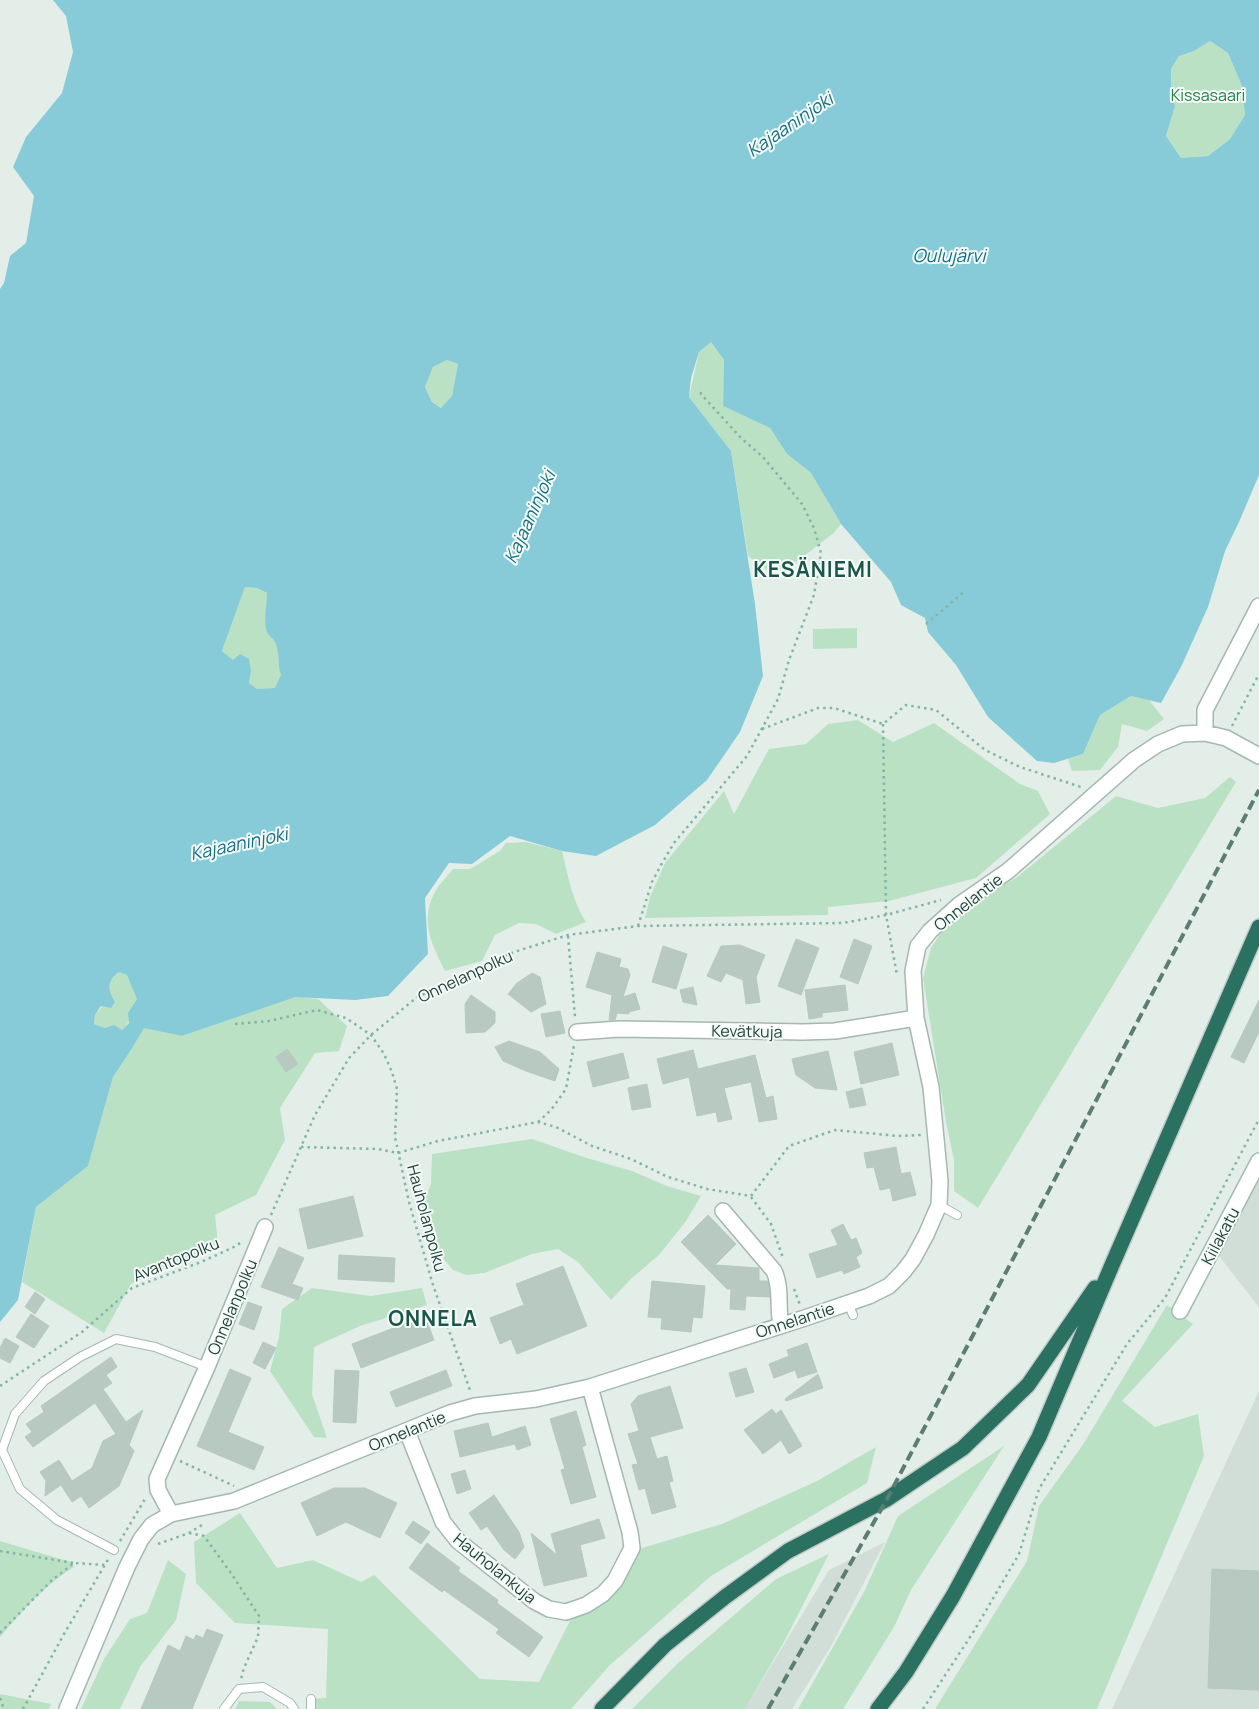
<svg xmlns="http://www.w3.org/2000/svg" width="1259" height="1709" font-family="Manrope,sans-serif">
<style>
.built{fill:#d1ded8}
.green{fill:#bbe1c5}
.water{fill:#87cbd8;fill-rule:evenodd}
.building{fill:#b8c9c2;stroke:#b5c9c1}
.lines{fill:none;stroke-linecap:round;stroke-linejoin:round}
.lane-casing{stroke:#a5b7b1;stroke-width:10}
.street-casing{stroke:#a5b7b1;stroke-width:18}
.highway-casing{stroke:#c1cac8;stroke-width:18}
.path{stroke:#81b5a5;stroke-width:2.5;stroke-dasharray:2.5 4;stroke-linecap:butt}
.lane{stroke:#fff;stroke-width:8}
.street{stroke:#fff;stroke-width:15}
.highway{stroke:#2a7162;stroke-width:15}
.rail{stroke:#5c7d74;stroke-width:4;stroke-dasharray:10 5;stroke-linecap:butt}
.labels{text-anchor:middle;stroke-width:4;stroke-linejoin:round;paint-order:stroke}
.park-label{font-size:16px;fill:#277c49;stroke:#f4faf7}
.street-label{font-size:16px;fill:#214239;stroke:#f4faf7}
.water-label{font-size:18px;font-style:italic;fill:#157083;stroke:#f4faf7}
.district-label{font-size:21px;font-weight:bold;letter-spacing:1px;fill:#1b5648;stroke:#f4faf7}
</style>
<rect width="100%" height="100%" fill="#e3eee9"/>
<path class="built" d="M 1259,1179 L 1259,1307 L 1219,1256 Z
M 1259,1391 L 1259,1709 L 1112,1709 Z
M 885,1542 L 830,1648 L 792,1709 L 745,1709 L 829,1570 Z"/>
<path class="green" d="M 1210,41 L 1228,53 L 1242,86 L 1245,115 L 1230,139 L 1208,156 L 1181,158 L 1166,136 L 1175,106 L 1171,84 L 1171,69 L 1179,56 L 1194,51 Z
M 711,342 L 724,360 L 723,406 L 770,428 L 787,454 L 811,473 L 841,524 L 834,533 L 791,566 L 770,572 L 748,556 L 731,451 L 689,397 L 699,352 Z
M 447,360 L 458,364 L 452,396 L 442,408 L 432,402 L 425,387 L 433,367 Z
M 245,587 L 257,588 L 267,593 C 267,613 276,631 278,651 C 279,660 278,666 282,675 L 275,688 L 257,690 L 249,683 L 251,671 L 233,660 L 222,651 Z
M 857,628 L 857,648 L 813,649 L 813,629 Z
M 1131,696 L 1149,700 L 1164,719 L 1147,731 L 1122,724 L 1118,747 L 1100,770 L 1072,771 L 1068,759 L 1083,754 L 1100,715 Z
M 858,720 L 893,742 L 934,723 L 1020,784 L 1038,791 L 1050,814 L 976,878 L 889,901 L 828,907 L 828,915 L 645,918 L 650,897 L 665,863 L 724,791 L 734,814 L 769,749 L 806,744 L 828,724 Z
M 1230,777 L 1236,782 L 978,1208 L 954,1191 L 954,1160 L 946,1122 L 923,978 L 931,948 L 944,929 L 977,900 L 1016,878 L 1116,796 L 1158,808 L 1205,798 Z
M 526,842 L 562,851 C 568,876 572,900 586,922 L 556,934 L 536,924 L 519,923 L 495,935 L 482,961 L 445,971 C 431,943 419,920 436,890 C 440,883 448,876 453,869 L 470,869 L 500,851 L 506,843 Z
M 119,972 L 127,975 L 138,999 C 127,1011 135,1018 122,1030 L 105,1028 L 94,1024 L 95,1015 L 111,996 C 107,985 110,980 119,972 Z
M 295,996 L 318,999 L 347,1026 L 339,1051 L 315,1053 L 280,1108 L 285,1140 L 256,1195 L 215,1215 L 218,1244 L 131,1284 L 104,1333 L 22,1282 L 36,1207 L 88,1166 L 113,1077 L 131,1050 L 144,1027 L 182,1036 Z
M 532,1139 L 587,1158 L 632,1171 L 667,1186 L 701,1196 L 686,1221 L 659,1255 L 632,1278 L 611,1300 L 578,1262 L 558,1249 L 532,1254 L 484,1273 L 466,1275 L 453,1270 L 438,1252 L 423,1218 L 422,1206 L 431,1184 L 432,1154 Z
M 312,1288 L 371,1296 L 422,1288 L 427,1305 L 360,1326 L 314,1347 L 312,1394 L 327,1438 L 314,1437 L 270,1371 L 279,1337 L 282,1309 Z
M 1167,1305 L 1193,1324 L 1122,1401 L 1155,1427 L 1198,1414 L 1204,1456 L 1097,1709 L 935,1709 L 1027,1561 L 1039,1506 L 1084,1443 Z
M 1004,1446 L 911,1590 L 894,1627 L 843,1709 L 798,1709 L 865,1590 L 898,1516 Z
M 876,1447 L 867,1483 L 711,1576 L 609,1666 L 571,1709 L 314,1709 L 311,1699 L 326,1698 L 328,1629 L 235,1623 L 196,1583 L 194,1542 L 240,1513 L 277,1568 L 313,1560 L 361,1582 L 374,1575 L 480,1679 L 539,1682 L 571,1619 L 595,1607 L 639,1549 L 722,1524 L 817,1481 Z
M 0,1541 L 74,1563 L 71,1566 L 75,1566 C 45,1585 23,1610 0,1637 Z
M 829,1554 L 785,1640 L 745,1709 L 632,1709 L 678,1663 L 776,1579 Z
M 168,1560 L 186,1574 L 176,1620 L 140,1667 L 120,1709 L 81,1709 L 104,1659 L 130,1619 L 147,1613 Z
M 0,1694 L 51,1704 L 49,1709 L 0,1709 Z
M 239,1701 L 270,1702 L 277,1709 L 235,1709 Z"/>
<path class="water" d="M 53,0 L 1259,0 L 1259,475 L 1239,522 L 1225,551 L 1208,607 L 1181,667 L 1161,703 L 1131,696 L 1100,715 L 1083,754 L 1054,763 L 1037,761 L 988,717 L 956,665 L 928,632 L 925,618 L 901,605 L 891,582 L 841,524 L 811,473 L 787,454 L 770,428 L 723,406 L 724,360 L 711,342 L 699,352 L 691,378 L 689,397 L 731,451 L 755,604 L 763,676 L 740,732 L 707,780 L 655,825 L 596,856 L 562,851 L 510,836 L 472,864 L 449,863 L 425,898 L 428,954 L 388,996 L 355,1000 L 295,997 L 182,1036 L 144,1028 L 131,1050 L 113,1077 L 88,1166 L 36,1207 L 18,1300 L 0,1322 L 0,289 L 4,283 L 10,256 L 26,243 L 34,196 L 13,167 L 26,137 L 62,93 L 73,52 L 66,16 ZM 1210,41 L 1228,53 L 1242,86 L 1245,115 L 1230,139 L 1208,156 L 1181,158 L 1166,136 L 1175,106 L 1171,84 L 1171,69 L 1179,56 L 1194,51 ZM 447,360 L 458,364 L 452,396 L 441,408 L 432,402 L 425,387 L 433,367 ZM 245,587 L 257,588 L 267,593 C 267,605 263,621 267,632 C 269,637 275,639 276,644 C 280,655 277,663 281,675 L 275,688 L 257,689 L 249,683 L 251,671 L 249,659 L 240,654 L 233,660 L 222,651 ZM 119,972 L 127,975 L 137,999 L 128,1013 L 129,1023 L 122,1030 L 114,1025 L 105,1028 L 94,1024 L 95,1015 L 101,1006 L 111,1008 L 115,1002 C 107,990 107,981 119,972 Z"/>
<path class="building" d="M 796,939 L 819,948 L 801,995 L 778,986 Z
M 854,939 L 872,946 L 858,984 L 840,977 Z
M 740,945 L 765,955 L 756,977 L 760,1002 L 746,1004 L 743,980 L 726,973 L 721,982 L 707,976 L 721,946 Z
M 663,946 L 687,954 L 676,989 L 652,982 Z
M 597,952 L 621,959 L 619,967 L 628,969 L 630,975 L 623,997 L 635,993 L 640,1009 L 629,1012 L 629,1014 L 617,1013 L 615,1020 L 609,1020 L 612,995 L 586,987 Z
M 532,973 L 540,977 L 546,1004 L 531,1012 L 508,994 L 517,983 Z
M 845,985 L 848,1010 L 822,1013 L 822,1017 L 809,1019 L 805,990 Z
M 693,987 L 697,1005 L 683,1002 L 680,990 Z
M 471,995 L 495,1012 L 495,1023 L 485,1032 L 466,1033 L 465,1004 Z
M 1259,1000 L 1259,1032 L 1244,1063 L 1231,1057 Z
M 560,1011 L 565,1033 L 546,1037 L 541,1014 Z
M 509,1041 L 540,1052 L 559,1069 L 555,1081 L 526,1071 L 503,1061 L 495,1047 Z
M 892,1043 L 899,1075 L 861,1084 L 854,1052 Z
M 287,1049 L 298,1064 L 286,1072 L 276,1057 Z
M 693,1050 L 698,1069 L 755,1055 L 766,1098 L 773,1096 L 777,1119 L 759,1122 L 751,1082 L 724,1088 L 732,1119 L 718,1122 L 716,1112 L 697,1116 L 689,1077 L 663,1084 L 657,1059 Z
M 828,1051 L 837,1090 L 815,1088 L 796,1075 L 792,1059 Z
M 623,1053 L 629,1078 L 593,1087 L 587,1062 Z
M 647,1084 L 651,1107 L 632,1110 L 628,1088 Z
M 862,1088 L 866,1105 L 850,1108 L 846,1092 Z
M 896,1147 L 901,1174 L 910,1172 L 916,1195 L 893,1201 L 890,1188 L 880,1190 L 874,1167 L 867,1168 L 864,1153 Z
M 353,1196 L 363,1236 L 308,1249 L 299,1209 Z
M 708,1215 L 736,1244 L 715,1265 L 759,1268 L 759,1281 L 768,1281 L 770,1297 L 746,1296 L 745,1310 L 730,1309 L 731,1289 L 727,1289 L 681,1242 Z
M 843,1224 L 851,1240 L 856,1238 L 862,1253 L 856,1257 L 860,1267 L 844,1274 L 842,1270 L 817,1278 L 809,1254 L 838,1245 L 831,1230 Z
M 279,1247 L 304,1258 L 292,1284 L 303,1288 L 298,1300 L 261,1287 Z
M 339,1255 L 395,1258 L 394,1282 L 338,1279 Z
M 563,1266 L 587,1326 L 517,1354 L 511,1339 L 500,1344 L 490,1318 L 524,1305 L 516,1284 Z
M 652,1281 L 705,1286 L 702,1318 L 693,1317 L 691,1332 L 661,1329 L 662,1318 L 648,1317 Z
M 35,1292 L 45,1299 L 35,1314 L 25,1307 Z
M 248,1302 L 262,1307 L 254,1330 L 239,1324 Z
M 31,1314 L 49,1326 L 34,1348 L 16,1337 Z
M 425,1316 L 434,1340 L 361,1368 L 352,1344 Z
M 5,1338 L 19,1346 L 10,1363 L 0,1358 L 0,1348 Z
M 263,1342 L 276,1348 L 265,1369 L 253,1363 Z
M 807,1343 L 817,1372 L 798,1378 L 795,1370 L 774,1378 L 769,1364 L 789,1356 L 787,1350 Z
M 111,1357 L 117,1367 L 106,1375 L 112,1383 L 103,1389 L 126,1422 L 143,1410 L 129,1445 L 134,1451 L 119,1486 L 89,1508 L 81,1496 L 72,1502 L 61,1485 L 45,1496 L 46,1481 L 40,1472 L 59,1460 L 72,1481 L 92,1468 L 103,1441 L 116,1434 L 95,1403 L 33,1447 L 25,1437 L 32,1432 L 26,1424 L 44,1412 L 41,1406 Z
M 746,1368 L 754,1392 L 736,1397 L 729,1373 Z
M 230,1369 L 251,1378 L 228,1432 L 264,1447 L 254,1470 L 197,1446 Z
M 335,1370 L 359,1371 L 356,1423 L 333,1422 Z
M 446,1370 L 452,1386 L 396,1407 L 390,1392 Z
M 818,1374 L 823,1388 L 786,1401 L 785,1399 Z
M 670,1386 L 683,1428 L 650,1437 L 657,1459 L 667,1456 L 673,1481 L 669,1482 L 676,1507 L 652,1514 L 645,1488 L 639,1490 L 632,1465 L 638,1464 L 628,1434 L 639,1431 L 631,1404 L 638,1396 Z
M 772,1409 L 776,1414 L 781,1410 L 802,1446 L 789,1454 L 781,1440 L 763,1454 L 744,1430 Z
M 576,1411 L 586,1445 L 582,1447 L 596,1497 L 571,1504 L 561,1470 L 565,1469 L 550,1419 Z
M 488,1423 L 492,1437 L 525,1426 L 531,1445 L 517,1450 L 515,1444 L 460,1457 L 454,1431 Z
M 465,1470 L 471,1489 L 457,1494 L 451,1474 Z
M 334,1488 L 365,1488 L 397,1503 L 380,1538 L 346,1522 L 317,1536 L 301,1503 Z
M 494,1495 L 519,1532 L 524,1547 L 515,1559 L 504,1550 L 487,1526 L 481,1530 L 469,1513 Z
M 599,1519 L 605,1538 L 580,1545 L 587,1576 L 544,1586 L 531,1533 L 557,1555 L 551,1534 Z
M 413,1521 L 430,1532 L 421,1544 L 405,1533 Z
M 427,1543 L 460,1568 L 458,1571 L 498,1600 L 497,1603 L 543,1637 L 529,1657 L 496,1633 L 499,1629 L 444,1590 L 442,1592 L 409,1568 Z
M 1212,1569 L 1259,1571 L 1259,1690 L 1208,1688 Z
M 207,1629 L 223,1635 L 192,1709 L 141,1709 L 168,1645 L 180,1651 L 186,1636 L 194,1640 L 196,1635 L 203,1638 Z"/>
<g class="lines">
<defs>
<path id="lane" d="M 939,1205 L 957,1215
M 848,1303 L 853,1315
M 114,1550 L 57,1520 L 20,1489 L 2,1450 L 15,1414 L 44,1381 L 80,1357 L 116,1339 L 155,1347 L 207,1367
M 311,1699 L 311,1709
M 224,1709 L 239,1689 L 263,1687 L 290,1703 L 294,1709"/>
<path id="street" d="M 1205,733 L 1205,710 L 1259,606
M 577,1032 L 619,1029 L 803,1032 L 835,1031 L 916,1018
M 723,1211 L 774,1271 C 782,1288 777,1307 781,1325
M 1180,1311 L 1259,1161
M 407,1431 L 443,1522 L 458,1541 L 534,1601 L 549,1609 L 566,1612 L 586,1605 L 603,1594 L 615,1581 L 632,1548 L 630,1532 L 590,1387
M 171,1514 L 158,1490 L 157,1479 L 207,1367 L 265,1227
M 67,1709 L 127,1567 L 141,1539 L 152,1525 L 171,1514 L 234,1501 L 450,1413 L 475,1406 L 536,1399 L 590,1387 L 805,1318 L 869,1296 L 889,1286 L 903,1272 L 913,1259 L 926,1235 L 939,1205 L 940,1181 L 931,1087 L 916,1018 L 913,971 L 918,946 L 930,931 L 959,905 L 1008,871 L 1134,760 L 1158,744 L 1182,734 L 1205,733 L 1226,738 L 1259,756"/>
<path id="highway" d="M 602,1709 L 665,1645 L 725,1597 L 788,1551 L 887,1499 L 963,1448 L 1028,1385 L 1095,1288
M 878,1709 L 906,1672 L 953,1596 L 1039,1437 L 1112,1265 L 1259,927"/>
</defs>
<use href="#lane" class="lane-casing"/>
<use href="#street" class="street-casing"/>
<use href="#highway" class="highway-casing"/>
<path class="path" d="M 926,624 L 965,591
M 883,724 L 886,915 L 897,975
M 1232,726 L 1259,674
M 762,729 L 818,708 L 834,708 L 883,724 L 906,705 L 936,710 L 985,750 L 1020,767 L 1081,787
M 638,926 L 652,882 L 661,865 L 674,843 L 747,756 L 778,699 L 789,660 L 814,595 L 821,553 L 814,528 L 802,504 L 763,457 L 741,438 L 701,394 L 700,388
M 568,936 L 575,1017
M 235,1024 L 269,1021 L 317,1010 L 346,1018 L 371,1035 L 384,1054 L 392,1072 L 397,1089 L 395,1137 L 409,1202 L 433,1285 L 471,1393
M 538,1122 L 551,1110 L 566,1089 L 574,1045
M 301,1147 L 378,1149 L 398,1153 L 438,1141 L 538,1122 L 556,1127 L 592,1146 L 631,1159 L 668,1177 L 707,1189 L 751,1196
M 751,1196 L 789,1146 L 835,1130 L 898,1136 L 921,1135
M 751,1197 L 771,1224 L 783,1258
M 271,1215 L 315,1115 L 349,1058 L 371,1035 L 416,998 L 463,974 L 514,952 L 568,935 L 638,926 L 843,923 L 886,915 L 941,900
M 794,1289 L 800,1305
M 0,1386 L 82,1332 L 132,1288 L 201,1262 L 232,1248 L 242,1242
M 180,1461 L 234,1486
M 189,1533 L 204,1536 L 231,1573 L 259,1616 L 258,1637 L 244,1668 L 241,1679
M 120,1541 L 145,1499
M 158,1544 L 189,1533 L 205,1523
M 0,1551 L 74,1563
M 0,1633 L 51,1581 L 74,1563 L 105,1565
M 0,1698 L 4,1709
M 23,1709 L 64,1634 L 109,1558
M 923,1709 L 974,1631 L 1019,1554 L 1039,1489 L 1127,1344 L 1165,1298 L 1259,1119"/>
<use href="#lane" class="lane"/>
<use href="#street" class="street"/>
<use href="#highway" class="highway"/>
<path class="rail" d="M 768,1709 L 887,1499 L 1259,790"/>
</g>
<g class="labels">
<g class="park-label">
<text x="1208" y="101">Kissasaari</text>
</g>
<g class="street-label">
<text transform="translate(968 902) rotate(-38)" y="6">Onnelantie</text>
<text transform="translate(465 976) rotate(-25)" y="6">Onnelanpolku</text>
<text transform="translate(747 1031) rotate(1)" y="6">Kevätkuja</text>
<text transform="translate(427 1218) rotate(75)" y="6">Hauholanpolku</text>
<text transform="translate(1220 1236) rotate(-62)" y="6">Kiilakatu</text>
<text transform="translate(176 1259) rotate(-22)" y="6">Avantopolku</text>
<text transform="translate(232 1307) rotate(-67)" y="6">Onnelanpolku</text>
<text transform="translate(795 1320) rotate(-18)" y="6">Onnelantie</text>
<text transform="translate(407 1431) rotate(-22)" y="6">Onnelantie</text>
<text transform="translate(495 1568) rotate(39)" y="6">Hauholankuja</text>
</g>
<g class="water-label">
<text transform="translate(790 125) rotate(-34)" y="6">Kajaaninjoki</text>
<text x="949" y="262">Oulujärvi</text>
<text transform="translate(530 517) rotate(-66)" y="6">Kajaaninjoki</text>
<text transform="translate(239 844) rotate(-12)" y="6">Kajaaninjoki</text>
</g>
<g class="district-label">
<text x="813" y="577">KESÄNIEMI</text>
<text x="433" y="1326">ONNELA</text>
</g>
</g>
</svg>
